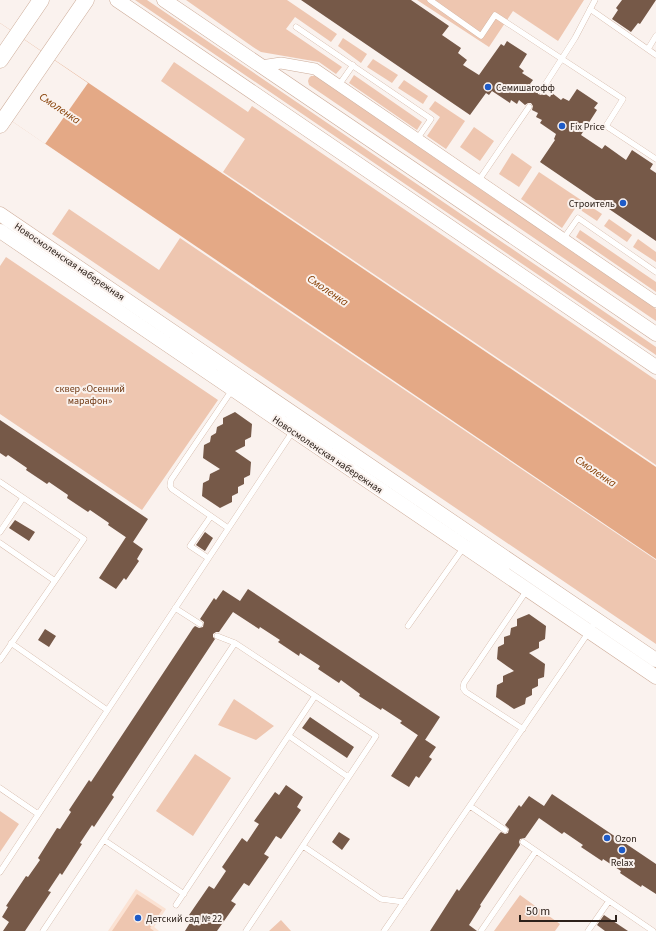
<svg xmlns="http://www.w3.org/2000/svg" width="656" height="931" font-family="'Source Sans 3',sans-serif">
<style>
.built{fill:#fbe2d3}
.green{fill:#eec6b0}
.water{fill:#e4a986}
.pier{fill:#faf2ee}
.building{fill:#765948}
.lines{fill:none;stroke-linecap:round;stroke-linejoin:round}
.service-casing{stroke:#cdac99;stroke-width:6}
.minor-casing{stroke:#cdac99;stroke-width:12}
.tertiary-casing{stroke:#cdac99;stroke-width:15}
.secondary-casing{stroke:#cdac99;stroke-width:17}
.service{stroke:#fff;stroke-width:5.5}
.minor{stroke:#fff;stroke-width:11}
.tertiary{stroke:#fff;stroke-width:14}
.secondary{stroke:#fff;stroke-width:16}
.poi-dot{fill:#1e5bc7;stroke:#faf2ee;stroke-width:1.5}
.labels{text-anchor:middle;stroke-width:4;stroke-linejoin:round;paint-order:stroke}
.poi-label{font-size:10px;fill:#2d211a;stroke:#faf2ee;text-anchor:start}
.street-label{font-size:10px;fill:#2d211a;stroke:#faf2ee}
.park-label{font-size:10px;fill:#703914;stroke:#faf2ee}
.water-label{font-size:11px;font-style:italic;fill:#843d02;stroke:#faf2ee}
</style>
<rect width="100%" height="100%" fill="#faf2ee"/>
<path class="built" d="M 136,889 L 166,909 L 154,927 L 159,931 L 108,931 Z"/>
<path class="green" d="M 135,0 L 147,0 L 656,347 L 656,355 Z
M 186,0 L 287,0 L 337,34 L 331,42 L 295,17 L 286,29 L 342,67 L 336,74 L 319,62 L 261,52 L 253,47 Z
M 417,0 L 584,0 L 558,41 L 513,11 L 489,47 Z
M 343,38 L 367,54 L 361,63 L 338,46 Z
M 373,59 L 398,75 L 392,83 L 367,67 Z
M 174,62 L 248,112 L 252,106 L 656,380 L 656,465 L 223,172 L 245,139 L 161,81 Z
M 354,75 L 422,122 L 417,130 L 349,83 Z
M 311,76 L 315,76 L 656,309 L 656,321 L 309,85 L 308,81 L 309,78 Z
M 404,80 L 428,96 L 423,104 L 398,88 Z
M 435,101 L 465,121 L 446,149 L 427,136 L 440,117 L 429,109 Z
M 474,127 L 494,141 L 480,161 L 460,147 Z
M 512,153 L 532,167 L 519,187 L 499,174 Z
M 539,172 L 602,214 L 597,221 L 576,207 L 562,228 L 521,199 Z
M 69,209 L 159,270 L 180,238 L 656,560 L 656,644 L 52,234 Z
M 609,219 L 632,235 L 627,242 L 604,226 Z
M 580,230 L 656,282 L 656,292 L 576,237 Z
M 638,239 L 656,252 L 656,262 L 633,247 Z
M 6,257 L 218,400 L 142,510 L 0,414 L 0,266 Z
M 234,699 L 274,726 L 256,740 L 218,725 Z
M 195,754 L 231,778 L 193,836 L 156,811 Z
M 0,811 L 19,824 L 0,852 Z
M 137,894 L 162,910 L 150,928 L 154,931 L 112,931 Z
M 520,895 L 560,924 L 555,931 L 494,931 Z
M 281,920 L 291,931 L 269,931 Z"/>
<path class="water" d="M 0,23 L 656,467 L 656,559 L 0,113 Z"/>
<path class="pier" d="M 0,23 L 88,83 L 45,144 L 0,113 Z"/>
<path class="building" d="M 301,0 L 411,0 L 449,26 L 442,35 L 461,48 L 458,53 L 467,60 L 463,65 L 479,75 L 501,44 L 504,46 L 507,41 L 527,54 L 519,67 L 524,71 L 522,73 L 533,80 L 530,84 L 538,89 L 537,91 L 538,94 L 541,95 L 544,93 L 550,97 L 552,93 L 561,100 L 563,98 L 569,101 L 577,89 L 598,103 L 594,108 L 597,110 L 581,135 L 602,149 L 605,145 L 626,160 L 632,150 L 653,164 L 650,169 L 656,173 L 656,241 L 540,162 L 555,140 L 554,139 L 556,134 L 540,123 L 542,120 L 536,117 L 538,113 L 532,110 L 533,106 L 531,103 L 528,103 L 525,105 L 519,100 L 517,104 L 511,100 L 510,103 L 492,91 L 489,95 L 486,93 L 470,115 Z
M 622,0 L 656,0 L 640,24 L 638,23 L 631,32 L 612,19 L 618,10 L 616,8 Z
M 235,412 L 252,424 L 251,437 L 245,440 L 245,446 L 235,451 L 251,462 L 250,475 L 244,478 L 244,484 L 238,487 L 238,493 L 232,496 L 232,502 L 220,508 L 202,496 L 203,483 L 209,480 L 210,474 L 220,469 L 203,458 L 204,445 L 210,442 L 211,436 L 216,433 L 217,427 L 223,424 L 223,418 Z
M 0,420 L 148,519 L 133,542 L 108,525 L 109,523 L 90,510 L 88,512 L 67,498 L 68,495 L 49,482 L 47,484 L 26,470 L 27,468 L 8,455 L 6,457 L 0,453 Z
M 15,520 L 35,532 L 29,541 L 9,528 Z
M 205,532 L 213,538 L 205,551 L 196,545 Z
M 126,537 L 143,549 L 137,559 L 139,561 L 126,580 L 124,578 L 116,589 L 99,578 Z
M 248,589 L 440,717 L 425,740 L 400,723 L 402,721 L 382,708 L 381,710 L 359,696 L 360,694 L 341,680 L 339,683 L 318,669 L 320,666 L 300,653 L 299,656 L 278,642 L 280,640 L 260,627 L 259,629 L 233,612 L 219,632 L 216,632 L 213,634 L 213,637 L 215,639 L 112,795 L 114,797 L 94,827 L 92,825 L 80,843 L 82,844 L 62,875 L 60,873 L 48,891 L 51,892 L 25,931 L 3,931 L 9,922 L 2,917 L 8,907 L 6,906 L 26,876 L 28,877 L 40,860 L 38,858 L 57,828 L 60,829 L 71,812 L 69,810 L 89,780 L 91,782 L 193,628 L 195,626 L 199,628 L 203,627 L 204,622 L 200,619 L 214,598 L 216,600 L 223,590 L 240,601 Z
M 529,614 L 546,626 L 545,639 L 539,642 L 539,648 L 529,653 L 545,664 L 544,677 L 538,679 L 538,686 L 532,689 L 532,695 L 526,698 L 525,704 L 514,709 L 496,697 L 497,685 L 503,682 L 503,676 L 514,671 L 497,659 L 498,647 L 504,644 L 504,637 L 510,635 L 511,628 L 517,626 L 517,619 Z
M 45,629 L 56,636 L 49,647 L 38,640 Z
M 310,717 L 354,747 L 347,758 L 302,728 Z
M 418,735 L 436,747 L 429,757 L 432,759 L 419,778 L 416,776 L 409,787 L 391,776 Z
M 286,785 L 303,797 L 297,807 L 301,810 L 281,839 L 276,836 L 264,854 L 269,857 L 260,870 L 249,886 L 244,883 L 231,901 L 236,904 L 217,931 L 185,931 L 193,918 L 189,915 L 209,886 L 214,889 L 226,871 L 222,867 L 242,838 L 247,842 L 259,824 L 254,821 L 275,792 L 279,795 Z
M 552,794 L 656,864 L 656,894 L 642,885 L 641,887 L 620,873 L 621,871 L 603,859 L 602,861 L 581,847 L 583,845 L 564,832 L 562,834 L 539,818 L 525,838 L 520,839 L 519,842 L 520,845 L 480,905 L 481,906 L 469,925 L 477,931 L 430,931 L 457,889 L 459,891 L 499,834 L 501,832 L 505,834 L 508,833 L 509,829 L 505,825 L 519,805 L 521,807 L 529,796 L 544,806 Z
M 339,832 L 350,839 L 342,850 L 332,842 Z
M 604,915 L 628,931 L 605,931 L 597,925 Z"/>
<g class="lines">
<defs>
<path id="service" d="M 430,0 L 481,36 L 495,15 L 623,99 L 606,126 L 656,159
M 590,9 L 656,55
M 296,27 L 431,119 L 417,139
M 648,49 L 656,36
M 339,85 L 353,65
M 541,91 L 575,38 L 595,0
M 479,180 L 529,107
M 564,238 L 578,218 L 656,272
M 0,482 L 84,539 L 0,660
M 228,528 L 172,489 L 170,486 L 171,480 L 232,390
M 0,532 L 23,498
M 0,543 L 55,581
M 208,558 L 190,546 L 211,516
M 175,608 L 200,624
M 408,626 L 464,547
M 217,636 L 235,643 L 376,736 L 246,931
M 11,643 L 107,710
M 523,729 L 466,692 L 463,688 L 464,683 L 527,590
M 289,736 L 348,777
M 0,788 L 38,814
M 470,806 L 505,830
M 104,840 L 184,894
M 523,842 L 653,931
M 303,846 L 381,899 L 404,902
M 0,872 L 293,431
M 176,905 L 315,696
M 43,931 L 235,643
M 384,931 L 597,620
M 481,931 L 536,851
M 588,931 L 609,901"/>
<path id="minor" d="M 261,66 L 281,63 L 315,69 L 656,302"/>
<path id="tertiary" d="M 117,0 L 656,367
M 164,0 L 656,334
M 0,214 L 656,660
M 0,231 L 656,677"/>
<path id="secondary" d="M 0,60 L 41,0
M 0,125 L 86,0"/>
</defs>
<use href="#service" class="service-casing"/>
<use href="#minor" class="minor-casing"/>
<use href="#tertiary" class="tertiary-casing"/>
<use href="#secondary" class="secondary-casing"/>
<use href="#service" class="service"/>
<use href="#minor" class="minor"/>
<use href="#tertiary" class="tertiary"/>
<use href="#secondary" class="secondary"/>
</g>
<g class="poi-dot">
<circle cx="488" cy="87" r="4"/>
<circle cx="562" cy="126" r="4"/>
<circle cx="623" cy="203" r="4"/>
<circle cx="607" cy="838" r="4"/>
<circle cx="622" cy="850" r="4"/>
<circle cx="138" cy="918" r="4"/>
</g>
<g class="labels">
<g class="poi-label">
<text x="496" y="91">Семишагофф</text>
<text x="570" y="130">Fix Price</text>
<text x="615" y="207" text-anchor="end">Строитель</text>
<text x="615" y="842">Ozon</text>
<text x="622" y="866" text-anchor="middle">Relax</text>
<text x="146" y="922">Детский сад № 22</text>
</g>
<g class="street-label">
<text transform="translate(70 261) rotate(34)" y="4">Новосмоленская набережная</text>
<text transform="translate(328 454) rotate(34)" y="4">Новосмоленская набережная</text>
</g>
<g class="park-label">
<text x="90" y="392">сквер «Осенний<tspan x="90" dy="12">марафон»</tspan></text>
</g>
<g class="water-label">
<text transform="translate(60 108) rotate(34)" y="4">Смоленка</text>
<text transform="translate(328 290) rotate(34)" y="4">Смоленка</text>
<text transform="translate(596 471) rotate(34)" y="4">Смоленка</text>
</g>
</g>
<path d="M520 915v6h96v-6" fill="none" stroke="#2d211a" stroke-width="2"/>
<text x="526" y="915" font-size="12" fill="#2d211a" stroke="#faf2ee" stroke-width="3" paint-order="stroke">50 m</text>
</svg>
